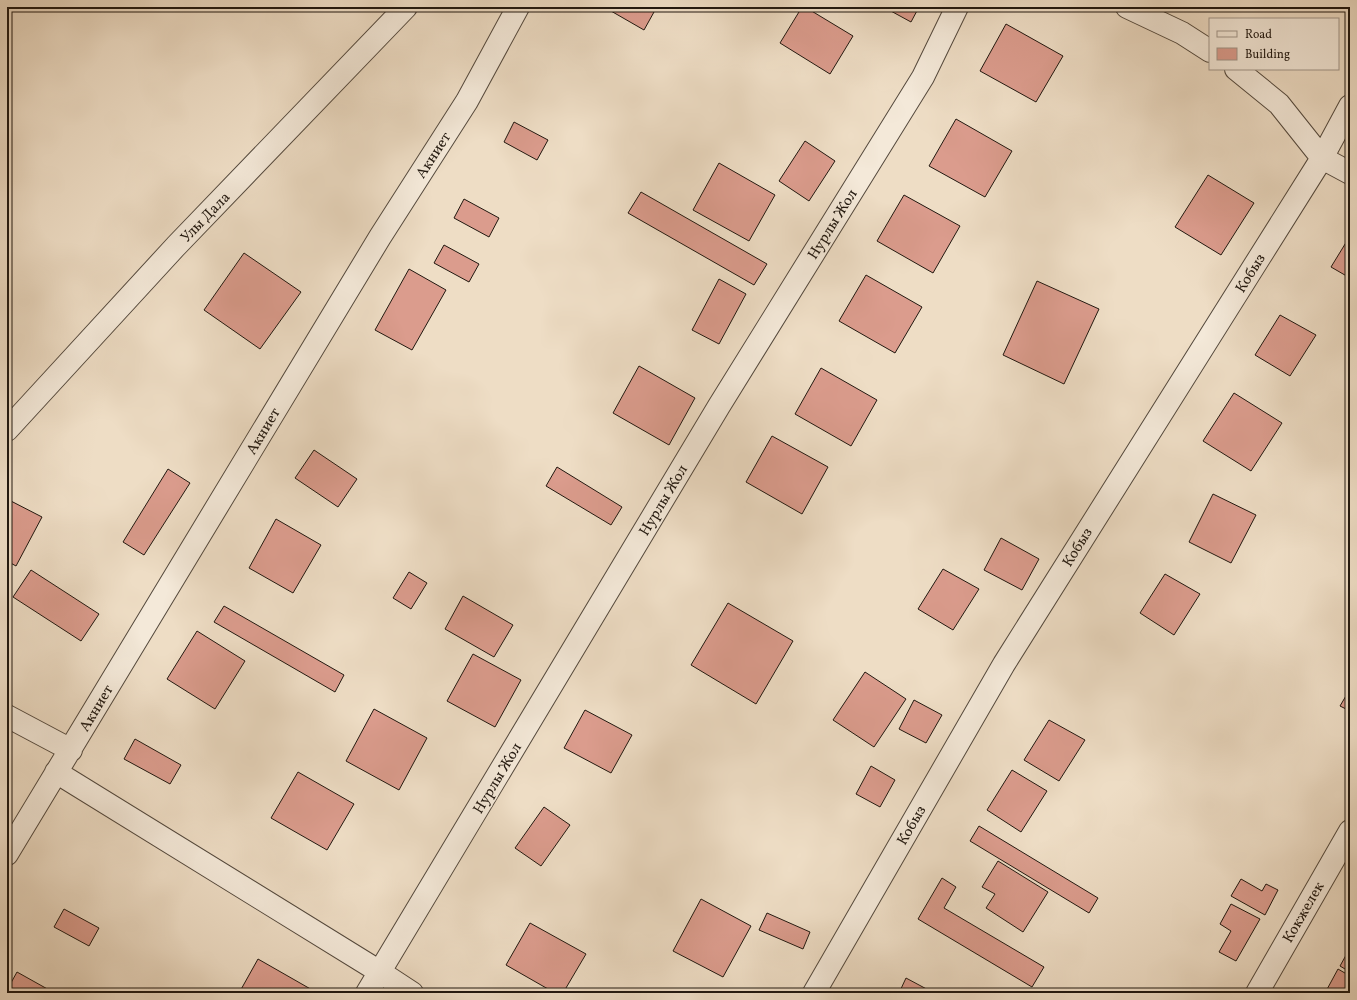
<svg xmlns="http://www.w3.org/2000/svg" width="1357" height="1000" font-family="Vollkorn,serif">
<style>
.building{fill:#db9c8d;stroke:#211810}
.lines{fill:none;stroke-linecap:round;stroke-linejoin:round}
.street-casing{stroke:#54493d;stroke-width:24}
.street{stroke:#f4e9d9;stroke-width:22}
.labels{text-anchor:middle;stroke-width:3;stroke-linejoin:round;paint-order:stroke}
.street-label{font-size:15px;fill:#211810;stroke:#f4e9d9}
</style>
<rect width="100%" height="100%" fill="#eeddc5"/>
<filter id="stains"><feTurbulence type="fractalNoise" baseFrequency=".005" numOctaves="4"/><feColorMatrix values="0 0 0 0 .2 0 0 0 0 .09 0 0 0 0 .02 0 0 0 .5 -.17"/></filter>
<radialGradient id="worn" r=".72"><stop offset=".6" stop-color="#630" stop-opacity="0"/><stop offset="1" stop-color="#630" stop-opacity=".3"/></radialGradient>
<path class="building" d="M 604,7 L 646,7 L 654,12 L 644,30 Z
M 802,7 L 805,7 L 853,36 L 830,74 L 780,43 Z
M 890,7 L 919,7 L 911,22 L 889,10 Z
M 1006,24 L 1063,56 L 1036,102 L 980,71 Z
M 956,119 L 1012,151 L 985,197 L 929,166 Z
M 514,122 L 548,140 L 537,160 L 504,142 Z
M 805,141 L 835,161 L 809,201 L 779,181 Z
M 719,163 L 775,195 L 749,241 L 693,210 Z
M 1208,175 L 1254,203 L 1221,255 L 1175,227 Z
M 641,192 L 767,264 L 754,285 L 628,213 Z
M 904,195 L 960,226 L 933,273 L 877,241 Z
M 464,199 L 499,218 L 489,237 L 454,218 Z
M 1350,236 L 1350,278 L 1331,267 Z
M 444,245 L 479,264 L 469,282 L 434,263 Z
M 244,253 L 301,292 L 260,349 L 204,310 Z
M 409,269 L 446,290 L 412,350 L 375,330 Z
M 866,275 L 922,307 L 895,353 L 839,321 Z
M 719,279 L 746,294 L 719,344 L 692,330 Z
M 1037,281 L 1099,309 L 1064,384 L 1003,355 Z
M 1280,315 L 1316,335 L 1290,376 L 1255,355 Z
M 639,366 L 695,398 L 669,445 L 613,413 Z
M 821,368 L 877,400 L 851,446 L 795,414 Z
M 1234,393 L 1282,423 L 1251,471 L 1203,441 Z
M 772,436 L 828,467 L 802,514 L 746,482 Z
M 314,450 L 357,479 L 338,507 L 295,478 Z
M 557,467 L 622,507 L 611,525 L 546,486 Z
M 168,469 L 190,483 L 144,555 L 123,542 Z
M 1213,494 L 1256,515 L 1231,563 L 1189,542 Z
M 7,499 L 42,517 L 16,566 L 7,561 Z
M 276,519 L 321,545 L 293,593 L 249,568 Z
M 1001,538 L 1039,559 L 1022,590 L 984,570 Z
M 943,569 L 979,589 L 953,630 L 918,609 Z
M 31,570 L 99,614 L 81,641 L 13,597 Z
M 409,572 L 427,583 L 411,609 L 393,598 Z
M 1165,574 L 1200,594 L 1174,635 L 1140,613 Z
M 463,596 L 513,625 L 494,657 L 445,629 Z
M 728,603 L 793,641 L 756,704 L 691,665 Z
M 224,606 L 344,675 L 335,692 L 214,622 Z
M 197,631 L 245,661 L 215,709 L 167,679 Z
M 473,654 L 521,680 L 495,727 L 447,701 Z
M 865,672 L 906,699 L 874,747 L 833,720 Z
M 1350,689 L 1350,711 L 1340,706 Z
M 914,700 L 942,715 L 926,743 L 899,729 Z
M 374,709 L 427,738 L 399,790 L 346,761 Z
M 585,710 L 632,735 L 611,773 L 564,748 Z
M 1049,720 L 1085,740 L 1059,781 L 1024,760 Z
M 135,739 L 181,765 L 170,784 L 124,759 Z
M 871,766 L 895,780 L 880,807 L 856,794 Z
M 1012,770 L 1047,791 L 1021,832 L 987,810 Z
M 298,772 L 354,804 L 327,850 L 271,818 Z
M 544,807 L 570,825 L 541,866 L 515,848 Z
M 979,826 L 1098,898 L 1089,913 L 970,841 Z
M 998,861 L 1048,892 L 1023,932 L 986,908 L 995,894 L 982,887 Z
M 942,878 L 956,887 L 944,908 L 1044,967 L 1032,987 L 918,919 Z
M 1241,879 L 1262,891 L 1266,884 L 1278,890 L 1265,915 L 1231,896 Z
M 701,899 L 751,926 L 723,977 L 673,951 Z
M 1231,904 L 1260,919 L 1236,961 L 1219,952 L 1231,931 L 1220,924 Z
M 64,909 L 99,928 L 89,946 L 54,927 Z
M 767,913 L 810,932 L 803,949 L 759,930 Z
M 530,923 L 586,954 L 563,993 L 555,993 L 506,965 Z
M 1350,948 L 1350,972 L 1340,966 Z
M 258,959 L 314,991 L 313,993 L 239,993 Z
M 1338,969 L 1350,976 L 1350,993 L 1325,993 Z
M 17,972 L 51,991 L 50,993 L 13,993 L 7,990 Z
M 906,978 L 934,993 L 899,993 Z"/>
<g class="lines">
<defs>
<path id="street" d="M 1127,7 L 1182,33 L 1210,51
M 1236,69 L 1279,104 L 1322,158 L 1350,173
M 7,430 L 176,246 L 406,7
M 7,716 L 71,750
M 56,772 L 380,972 L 412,993
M 7,854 L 380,237 L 467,101 L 518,7
M 367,993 L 719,406 L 923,77 L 957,7
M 814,993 L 1004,664 L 1322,158 L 1350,106
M 1257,993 L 1350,831"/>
</defs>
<use href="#street" class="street-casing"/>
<use href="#street" class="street"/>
</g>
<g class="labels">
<g class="street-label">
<text transform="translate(433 155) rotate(-57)" y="5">Акниет</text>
<text transform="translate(205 217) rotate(-46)" y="5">Улы Дала</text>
<text transform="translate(832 224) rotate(-58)" y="5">Нурлы Жол</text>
<text transform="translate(1250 273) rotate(-58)" y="5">Кобыз</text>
<text transform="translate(263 431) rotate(-59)" y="5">Акниет</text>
<text transform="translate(663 500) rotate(-59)" y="5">Нурлы Жол</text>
<text transform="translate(1077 547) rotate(-58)" y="5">Кобыз</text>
<text transform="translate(96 708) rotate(-59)" y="5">Акниет</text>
<text transform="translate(497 778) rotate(-59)" y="5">Нурлы Жол</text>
<text transform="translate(911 825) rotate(-60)" y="5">Кобыз</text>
<text transform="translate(1303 912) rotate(-60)" y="5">Кокжелек</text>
</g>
</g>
<rect width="1357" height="1000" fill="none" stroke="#eeddc5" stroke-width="24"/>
<rect x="8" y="8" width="1341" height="984" fill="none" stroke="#211810" stroke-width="2"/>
<rect x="12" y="12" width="1333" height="976" fill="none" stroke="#211810"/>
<rect x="1209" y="18" width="130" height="52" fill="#f4e9d9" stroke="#a09589"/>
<rect x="1217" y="31" width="20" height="6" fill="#f4e9d9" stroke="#a09589"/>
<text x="1245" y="38" font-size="12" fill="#211810">Road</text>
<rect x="1217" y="48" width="20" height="12" fill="#db9c8d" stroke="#a09589"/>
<text x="1245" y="58" font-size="12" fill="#211810">Building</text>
<rect width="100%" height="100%" filter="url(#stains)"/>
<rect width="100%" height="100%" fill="url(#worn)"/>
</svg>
